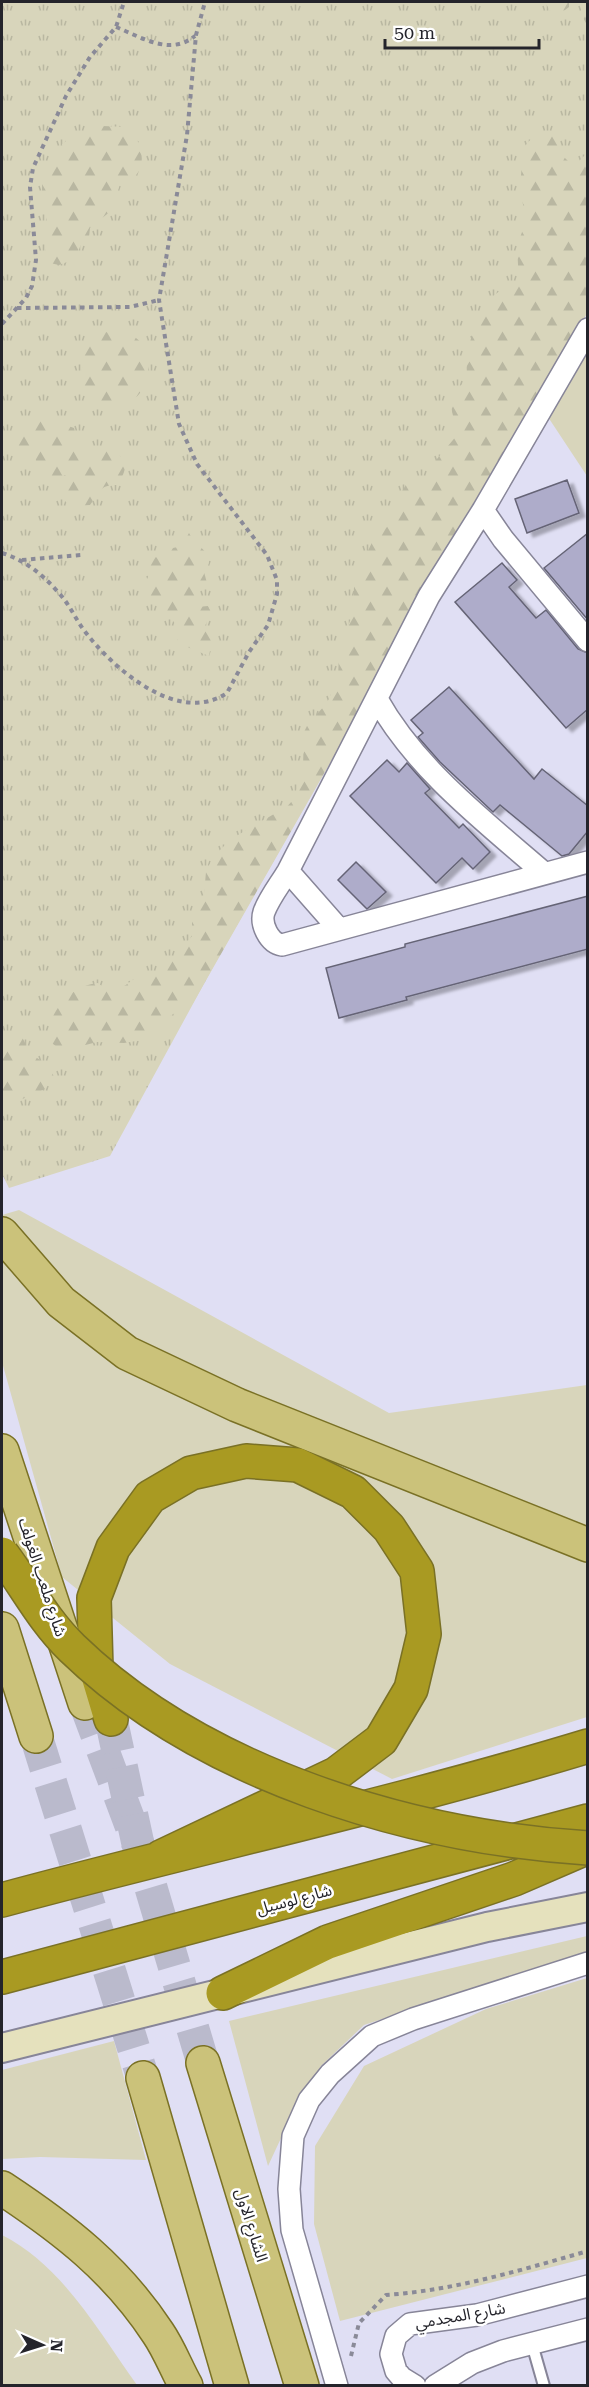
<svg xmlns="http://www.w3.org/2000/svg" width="589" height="2387" font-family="'Roboto Serif','Noto Sans Arabic',serif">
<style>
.grass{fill:url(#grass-tufts)}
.forest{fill:url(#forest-firs)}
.garden{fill:#d8d5bb}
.building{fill:#aeacca;stroke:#656476;stroke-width:1.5;filter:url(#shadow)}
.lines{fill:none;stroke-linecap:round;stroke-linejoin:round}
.primary-tunnel{stroke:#babacc;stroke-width:33;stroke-dasharray:33 16;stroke-linecap:butt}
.highway-tunnel{stroke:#babacc;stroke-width:33;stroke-dasharray:33 16;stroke-linecap:butt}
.lane-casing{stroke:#878598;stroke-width:14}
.street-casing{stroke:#878598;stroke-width:24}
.secondary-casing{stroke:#878598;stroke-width:32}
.primary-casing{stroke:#7a7125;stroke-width:36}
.highway-casing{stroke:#7a7125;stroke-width:36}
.path{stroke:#8a8a98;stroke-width:4;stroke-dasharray:4.5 4.5;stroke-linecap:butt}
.lane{stroke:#fff;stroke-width:10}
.street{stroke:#fff;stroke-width:21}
.secondary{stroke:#e5e1bd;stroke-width:28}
.primary{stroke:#cbc27a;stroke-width:33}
.highway{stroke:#a99a22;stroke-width:33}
.highway-bridge-casing{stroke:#7a7125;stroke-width:36;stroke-linecap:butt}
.highway-bridge{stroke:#a99a22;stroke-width:33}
.labels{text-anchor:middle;stroke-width:5;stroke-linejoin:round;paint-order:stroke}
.street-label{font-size:16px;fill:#24242b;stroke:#fff}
</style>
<defs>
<pattern id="grass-tufts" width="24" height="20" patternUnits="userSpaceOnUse" patternTransform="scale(1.5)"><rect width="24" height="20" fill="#d8d5bb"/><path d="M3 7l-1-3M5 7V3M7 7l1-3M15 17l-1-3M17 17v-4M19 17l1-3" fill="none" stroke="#b9b7a1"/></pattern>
<pattern id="forest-firs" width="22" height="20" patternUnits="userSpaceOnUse" patternTransform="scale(1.5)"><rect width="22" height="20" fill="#d8d5bb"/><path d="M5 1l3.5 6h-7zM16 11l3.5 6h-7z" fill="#b9b7a1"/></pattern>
<filter id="shadow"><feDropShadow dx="6" dy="4" stdDeviation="1.5" flood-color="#0004"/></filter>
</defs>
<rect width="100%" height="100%" fill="#e0dff4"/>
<path class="grass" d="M 2,2 L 588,2 L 587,313 L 217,960 L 110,1156 L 9,1188 L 2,1174 Z"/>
<path class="forest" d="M 545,2 L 569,2 L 569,7 L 561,13 L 552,14 Z
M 581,2 L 587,2 L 587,25 L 581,14 Z
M 102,126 L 129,127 C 145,146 150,177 120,184 L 112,210 L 90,228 L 89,237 L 82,242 L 75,259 L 59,265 L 50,263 C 41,245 49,240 47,223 C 46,212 41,202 42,191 C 42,156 69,130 102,126 Z
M 551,135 L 558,139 L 563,156 L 569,162 L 578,162 L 587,153 L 587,313 L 193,1003 L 168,1017 L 157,1031 L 142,1040 L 124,1043 L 97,1042 L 62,1051 L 48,1040 C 47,1013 71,985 98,983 C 117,1000 125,982 143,974 L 160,976 L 192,936 L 192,918 L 203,905 L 206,872 L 213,857 L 231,839 L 274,814 L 282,812 L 294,799 L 303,767 L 304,732 L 308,724 L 327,703 L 338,679 L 339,653 L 353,612 L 354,587 L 367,564 L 366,555 L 377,532 L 393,524 L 398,498 L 407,483 L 424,489 L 425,480 L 437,468 L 437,459 L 458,434 C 453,412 443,399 466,381 C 468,374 466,370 467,363 C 469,332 485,289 519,282 L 517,246 L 526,221 L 520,188 L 522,163 L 525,146 L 531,139 Z
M 104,332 C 114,333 127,331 136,338 C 155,351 152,393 129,401 C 119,405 102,402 92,401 L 80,388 C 79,380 81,376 82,369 C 84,348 78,341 104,332 Z
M 35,414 L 74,428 L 78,444 L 84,451 C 109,447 140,453 117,485 C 100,484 99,493 90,505 L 71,507 L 65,501 L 66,475 L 48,478 L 41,474 L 35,458 L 26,460 L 18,456 C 12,438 15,420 35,414 Z
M 189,533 C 196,548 219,554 204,572 L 207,583 L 193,598 L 197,607 L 208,606 L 211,612 L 205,626 L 212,640 L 209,656 L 180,644 L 177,639 L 177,626 L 162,607 L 142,598 L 142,589 C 149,574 150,579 149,561 L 152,557 L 167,558 L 173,548 L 182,546 Z
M 14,1031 C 26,1036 24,1047 32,1054 C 42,1063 51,1063 54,1078 L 45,1089 L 2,1108 L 2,1034 Z"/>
<path class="garden" d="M 587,342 L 587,476 L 546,414 Z
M 19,1210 L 389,1413 L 587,1385 L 587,1717 L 392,1779 L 170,1664 L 62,1577 L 2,1362 L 2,1215 Z
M 587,1936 L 587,1952 L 364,2025 L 321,2066 L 289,2121 L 268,2166 L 229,2021 Z
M 587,1978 L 587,2258 L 340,2321 L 314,2224 L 315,2146 L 364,2066 L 486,2009 Z
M 114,2041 L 146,2160 L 40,2157 L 2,2159 L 2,2070 Z
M 2,2235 C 63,2266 98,2331 137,2385 L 2,2385 Z"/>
<path class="building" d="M 567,480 L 579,513 L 527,533 L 515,499 Z
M 588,533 L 588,620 L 544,568 Z
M 502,563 L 517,580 L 509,587 L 536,618 L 546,610 L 578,649 L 588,653 L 588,709 L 566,728 L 455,602 Z
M 449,687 L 534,779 L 542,769 L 588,806 L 588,831 L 569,854 L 562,856 L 500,805 L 493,812 L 440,762 L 418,737 L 423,733 L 411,720 Z
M 387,760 L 399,772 L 407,763 L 430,789 L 425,793 L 459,828 L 463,824 L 490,852 L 473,869 L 462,858 L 436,883 L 350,796 Z
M 356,862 L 386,892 L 367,909 L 338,880 Z
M 588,896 L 588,949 L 406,997 L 407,1000 L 339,1018 L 326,968 L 405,947 L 405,944 Z"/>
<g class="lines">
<path class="primary-tunnel" d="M 85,1703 L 138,1844 L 203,2063
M 36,1736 L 143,2078"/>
<path class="highway-tunnel" d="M 111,1719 L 138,1844"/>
<defs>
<path id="lane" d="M 532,2344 L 544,2386"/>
<path id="street" d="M 588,329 L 483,510 L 429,596 L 288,871 C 281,883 269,898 264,912 C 260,924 269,943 282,945 L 588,862
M 483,510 L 503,539 L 588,641
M 377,699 C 416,769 484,821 544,873
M 288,871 L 339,929
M 337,2386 L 292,2230 L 289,2189 L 293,2136 L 309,2100 L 330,2074 L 372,2036 L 413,2019 L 588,1963
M 415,2386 L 402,2378 L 396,2371 L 391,2354 L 396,2336 L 410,2324 L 477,2315 L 588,2286
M 435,2386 L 472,2363 L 503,2351 L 588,2329"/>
<path id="secondary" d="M 2,2048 L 487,1927 L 588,1907"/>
<path id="primary" d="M 2,1234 L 61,1302 L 127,1353 L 237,1405 L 588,1545
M 2,1451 L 85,1703
M 2,1629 L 36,1736
M 203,2063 L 302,2386
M 143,2078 L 232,2386
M 2,2188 C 64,2229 116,2269 158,2333 C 169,2349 176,2368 186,2386"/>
<path id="highway" d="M 111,1719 L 96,1669 L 94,1598 L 113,1548 L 150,1497 L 191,1473 L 246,1461 L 298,1465 L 353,1492 L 389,1528 L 417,1571 L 424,1634 L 411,1689 L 381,1740 L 336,1774 L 161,1857
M 2,1900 C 197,1847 394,1805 588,1746
M 2,1977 L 588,1821
M 223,1993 L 328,1942 L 514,1879 L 588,1847"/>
</defs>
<use href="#lane" class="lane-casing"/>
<use href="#street" class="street-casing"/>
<use href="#secondary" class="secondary-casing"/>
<use href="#primary" class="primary-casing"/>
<use href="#highway" class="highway-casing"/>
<path class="path" d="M 116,27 C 143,38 170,56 195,36
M 17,308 L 130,307 L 159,300
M 2,324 L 26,298 L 32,286 L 36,260 L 30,187 L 33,168 L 66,96 L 90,57 L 116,27 L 124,2
M 2,553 C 24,560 41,573 57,591 C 68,602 74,616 83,629 C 112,668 178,726 227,693 L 249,652 L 268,625 L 277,594 L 277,580 L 267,555 L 197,464 L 179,424 L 159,300 L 187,135 L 196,35 L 205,2
M 22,560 L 81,555
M 351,2356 L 359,2323 L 386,2295 C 456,2290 521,2270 588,2251"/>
<use href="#lane" class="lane"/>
<use href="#street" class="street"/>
<use href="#secondary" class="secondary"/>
<use href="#primary" class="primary"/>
<use href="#highway" class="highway"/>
<defs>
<path id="highway-bridge" d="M 2,1554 C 26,1586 43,1620 72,1648 C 202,1774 410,1837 588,1848"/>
</defs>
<use href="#highway-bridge" class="highway-bridge-casing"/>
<use href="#highway-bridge" class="highway-bridge"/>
</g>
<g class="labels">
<g class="street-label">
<text transform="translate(43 1577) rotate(72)" y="6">شارع ملعب الغولف</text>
<text transform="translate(294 1899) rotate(-15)" y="6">شارع لوسيل</text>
<text transform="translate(252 2225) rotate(73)" y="6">الشارع الاول</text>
<text transform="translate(460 2315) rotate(-10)" y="6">شارع المجدمي</text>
</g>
</g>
<rect width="589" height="2387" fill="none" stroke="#24242b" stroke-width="6"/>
<g transform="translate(42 2345) rotate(93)" stroke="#ffffff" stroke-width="4.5" paint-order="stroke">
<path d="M0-4.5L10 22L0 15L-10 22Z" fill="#24242b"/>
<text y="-9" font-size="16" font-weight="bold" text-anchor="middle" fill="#24242b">N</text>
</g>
<path d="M385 39v9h154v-9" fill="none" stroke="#24242b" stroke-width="3"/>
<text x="394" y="39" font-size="18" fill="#24242b" stroke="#ffffff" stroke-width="4.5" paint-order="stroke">50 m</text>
</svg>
